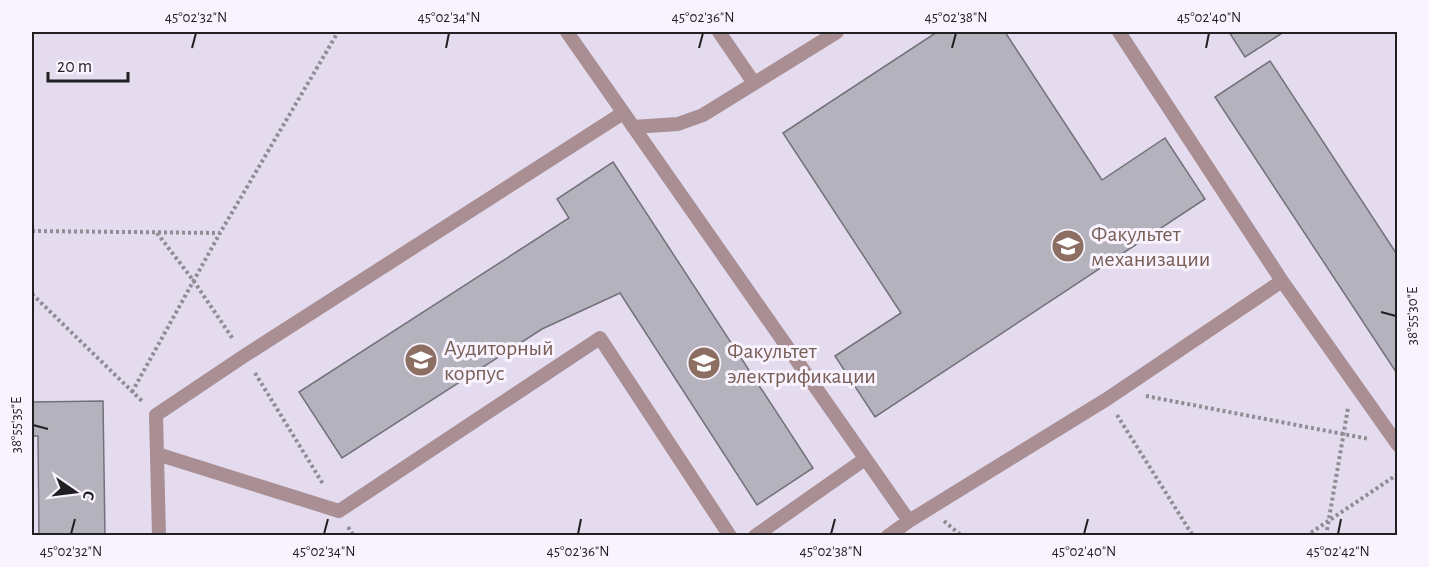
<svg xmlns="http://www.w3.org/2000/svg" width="1429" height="567" font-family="'Alegreya Sans',sans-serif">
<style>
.built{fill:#e4dcee}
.building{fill:#b4b2bc;stroke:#72707a;stroke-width:1.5}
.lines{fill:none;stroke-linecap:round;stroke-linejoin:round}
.path{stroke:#8f8c93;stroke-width:4;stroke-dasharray:3 3;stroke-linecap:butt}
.lane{stroke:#a98e94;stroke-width:14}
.ticks{fill:none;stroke:#201f22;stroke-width:2}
.labels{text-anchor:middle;stroke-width:6;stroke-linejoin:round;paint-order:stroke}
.education-label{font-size:22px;fill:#785e54;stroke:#f8f3fe;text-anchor:start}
.neatline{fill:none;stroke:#201f22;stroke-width:2}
.ticks-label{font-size:15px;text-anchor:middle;fill:#201f22}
</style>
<rect width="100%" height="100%" fill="#eae6f0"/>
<path class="built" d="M 32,32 L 1397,32 L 1397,535 L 32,535 Z"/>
<path class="building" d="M 937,32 L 1005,32 L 1102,180 L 1165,138 L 1205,199 L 875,417 L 835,356 L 901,313 L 783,133 Z
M 1229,32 L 1284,32 L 1245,57 Z
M 1270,61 L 1398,256 L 1398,375 L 1215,97 Z
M 613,162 L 813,468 L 757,505 L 620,293 L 542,329 L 342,458 L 299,392 L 569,218 L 557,199 Z
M 103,401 L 105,536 L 39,536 L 38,436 L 32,436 L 32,402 Z"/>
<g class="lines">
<path class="path" d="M 32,231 L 220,233 L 338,32
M 157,233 L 193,280 L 233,339
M 32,294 L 143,402
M 255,373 L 323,484
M 132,392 L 220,233
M 1146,396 L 1369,439
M 1117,415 L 1193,536
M 944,521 L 962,536
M 348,527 L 354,536
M 1306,536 L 1398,474
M 1326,536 L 1348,408"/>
<path class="lane" d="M 567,32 L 909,521 L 1107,399 L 1282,281
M 719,32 L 754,83
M 1119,32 L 1282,281 L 1398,445
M 633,127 L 678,124 L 703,115 L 837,32
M 157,454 L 339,511 L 600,338 L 730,536
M 159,536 L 156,415 L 244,356 L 623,113
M 755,536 L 865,459
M 888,536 L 909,521"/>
</g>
<path class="ticks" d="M 192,48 L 196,33M 446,48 L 449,33M 699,48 L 703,33M 952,48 L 956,33M 1206,48 L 1209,33M 1381,312 L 1396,316M 33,425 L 48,429M 71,534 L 75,519M 324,534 L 328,519M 578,534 L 581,519M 831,534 L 835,519M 1084,534 L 1088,519M 1338,534 L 1341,519"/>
<defs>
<symbol id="university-disc" viewBox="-11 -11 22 22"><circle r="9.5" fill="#8d6e63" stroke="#f8f3fe"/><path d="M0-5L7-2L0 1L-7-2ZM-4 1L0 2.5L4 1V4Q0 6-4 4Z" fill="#fff"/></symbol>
</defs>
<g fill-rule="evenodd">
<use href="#university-disc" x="1049" y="227" width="38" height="38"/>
<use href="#university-disc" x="402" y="341" width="38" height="38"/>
<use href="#university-disc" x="685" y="344" width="38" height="38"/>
</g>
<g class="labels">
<g class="education-label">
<text x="1091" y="241">Факультет<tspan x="1091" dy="25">механизации</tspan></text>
<text x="444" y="355">Аудиторный<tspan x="444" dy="25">корпус</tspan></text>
<text x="727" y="358">Факультет<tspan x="727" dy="25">электрификации</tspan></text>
</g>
</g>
<rect width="1429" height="567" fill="none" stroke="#f8f3fe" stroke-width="66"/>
<g transform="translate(75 492) rotate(104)" stroke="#f8f3fe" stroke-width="4.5" paint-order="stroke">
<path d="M0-4.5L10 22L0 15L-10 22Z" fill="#201f22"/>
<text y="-9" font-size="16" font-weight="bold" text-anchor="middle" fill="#201f22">С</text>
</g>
<path d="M48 72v9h80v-9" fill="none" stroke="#201f22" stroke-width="3"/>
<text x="57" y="72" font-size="18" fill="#201f22" stroke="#f8f3fe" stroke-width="4.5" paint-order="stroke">20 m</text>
<rect x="33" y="33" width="1363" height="501" class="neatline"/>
<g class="ticks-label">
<text x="196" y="22">45°02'32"N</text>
<text x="449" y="22">45°02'34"N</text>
<text x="703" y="22">45°02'36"N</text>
<text x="956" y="22">45°02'38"N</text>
<text x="1209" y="22">45°02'40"N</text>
<text transform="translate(1412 316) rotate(-90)" y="5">38°55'30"E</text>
<text transform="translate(16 425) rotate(-90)" y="5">38°55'35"E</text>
<text x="71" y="556">45°02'32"N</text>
<text x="324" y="556">45°02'34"N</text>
<text x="578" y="556">45°02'36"N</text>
<text x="831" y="556">45°02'38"N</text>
<text x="1084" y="556">45°02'40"N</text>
<text x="1338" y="556">45°02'42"N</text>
</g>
</svg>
